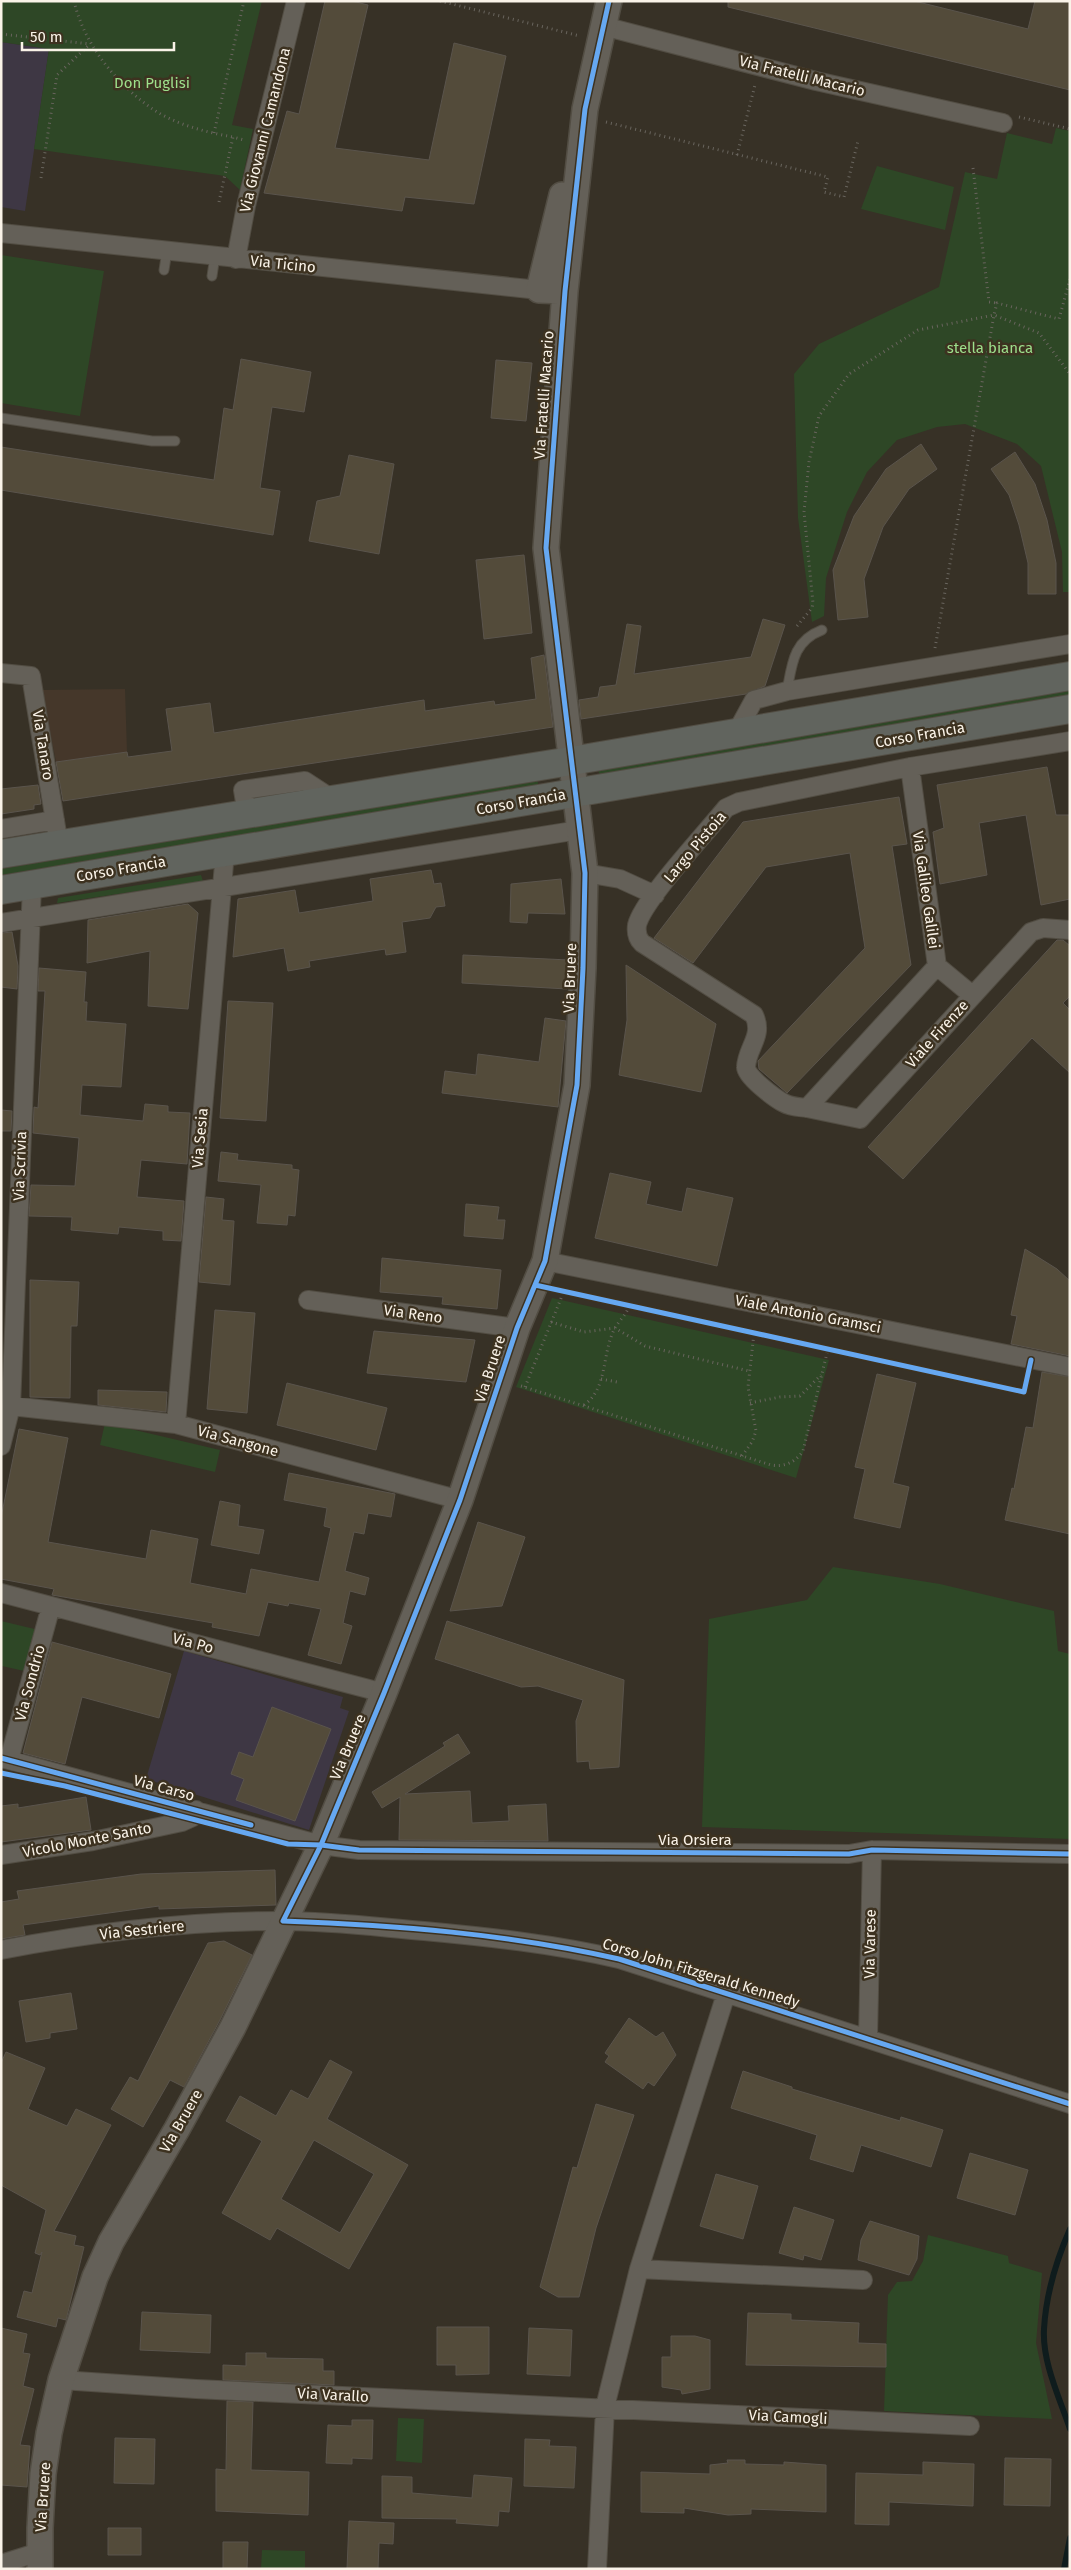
<svg xmlns="http://www.w3.org/2000/svg" width="1071" height="2570" font-family="'Fira Sans',sans-serif">
<style>
.industrial{fill:#45372a}
.education{fill:#3e3744}
.green{fill:#2e4726}
.lines{fill:none;stroke-linecap:round;stroke-linejoin:round}
.stream{stroke:#0f1c1d;stroke-width:6}
.building{fill:#534b3a;stroke:#5a544c;fill-rule:evenodd}
.lane-casing{stroke:#524d43;stroke-width:11}
.street-casing{stroke:#524d43;stroke-width:20}
.secondary-casing{stroke:#524d43;stroke-width:28}
.primary-casing{stroke:#524d43;stroke-width:30}
.path{stroke:#69655e;stroke-width:3;stroke-dasharray:1 4;stroke-linecap:butt}
.lane{stroke:#646058;stroke-width:9}
.street{stroke:#646058;stroke-width:18}
.secondary{stroke:#646058;stroke-width:25}
.primary{stroke:#61645e;stroke-width:28}
.cycleway-casing{stroke:#3d3220;stroke-width:8}
.cycleway{stroke:#66a8f1;stroke-width:5}
.labels{text-anchor:middle;stroke-width:5;stroke-linejoin:round;paint-order:stroke}
.street-label{font-size:15px;fill:#faf3e8;stroke:#3d3220}
.park-label{font-size:15px;fill:#9ddf8b;stroke:#3d3220}
</style>
<rect width="100%" height="100%" fill="#373126"/>
<path class="industrial" d="M 125,689 L 127,752 L 56,762 L 42,690 Z"/>
<path class="education" d="M 1,42 L 49,49 L 25,211 L 1,207 Z
M 184,1651 L 343,1697 L 340,1708 L 349,1711 L 309,1830 L 146,1779 Z"/>
<path class="green" d="M 1,1 L 262,1 L 232,125 L 253,129 L 240,190 L 225,176 L 34,149 L 49,49 L 1,42 Z
M 1056,128 L 1070,131 L 1070,592 L 1063,592 L 1062,552 L 1041,466 L 1017,444 L 965,424 L 937,427 L 897,440 L 867,472 L 847,512 L 826,578 L 824,616 L 812,622 L 798,518 L 794,374 L 819,344 L 939,287 L 965,172 L 997,179 L 1007,133 L 1052,144 Z
M 877,166 L 954,187 L 945,230 L 861,209 Z
M 1,255 L 104,271 L 80,416 L 1,403 Z
M 1070,689 L 1070,697 L 600,775 L 597,768 Z
M 537,780 L 539,786 L 1,875 L 1,869 Z
M 201,875 L 203,881 L 198,882 L 57,903 L 58,898 Z
M 552,1298 L 829,1360 L 796,1478 L 516,1387 Z
M 105,1423 L 220,1450 L 215,1472 L 100,1445 Z
M 833,1567 L 940,1584 L 1054,1611 L 1058,1651 L 1070,1654 L 1070,1839 L 702,1827 L 709,1619 L 807,1600 Z
M 1,1621 L 43,1631 L 33,1673 L 2,1666 L 1,1669 Z
M 928,2235 L 1008,2256 L 1009,2263 L 1042,2273 L 1036,2343 L 1052,2419 L 884,2411 L 888,2295 L 897,2282 L 912,2281 L 923,2261 Z
M 398,2418 L 424,2419 L 422,2463 L 396,2461 Z
M 262,2550 L 305,2551 L 305,2569 L 261,2569 Z"/>
<g class="lines">
<path class="stream" d="M 1070,2229 C 1056,2261 1046,2294 1044,2329 C 1042,2362 1060,2399 1070,2429
M 1064,2569 L 1070,2538"/>
</g>
<path class="building" d="M 325,1 L 352,1 L 368,5 L 335,148 L 429,160 L 454,43 L 506,56 L 474,204 L 405,197 L 402,211 L 264,193 L 287,111 L 299,114 Z
M 728,1 L 914,1 L 1028,29 L 1035,1 L 1070,1 L 1070,90 L 728,7 Z
M 241,359 L 311,372 L 304,412 L 272,407 L 260,488 L 280,491 L 273,535 L 1,490 L 1,447 L 214,480 L 224,408 L 233,410 Z
M 496,360 L 532,363 L 526,421 L 491,418 Z
M 921,444 L 937,469 L 909,489 L 883,527 L 864,579 L 868,617 L 838,620 L 833,570 L 854,516 L 886,469 Z
M 1015,452 L 1035,484 L 1047,520 L 1056,563 L 1056,594 L 1028,594 L 1028,563 L 1019,525 L 1009,495 L 991,469 Z
M 349,455 L 394,464 L 379,554 L 309,541 L 317,501 L 340,496 Z
M 524,555 L 532,633 L 484,639 L 476,560 Z
M 763,619 L 785,625 L 765,686 L 746,694 L 581,719 L 579,700 L 598,697 L 600,687 L 616,685 L 627,624 L 641,626 L 634,674 L 751,657 Z
M 544,655 L 553,727 L 63,801 L 56,762 L 127,752 L 128,757 L 172,751 L 166,709 L 210,703 L 214,733 L 424,700 L 425,711 L 494,701 L 495,705 L 536,699 L 531,658 Z
M 1047,767 L 1056,815 L 1070,815 L 1070,899 L 1041,905 L 1026,815 L 979,823 L 987,875 L 940,884 L 933,832 L 944,828 L 937,785 Z
M 38,785 L 41,804 L 34,805 L 34,809 L 1,814 L 1,789 Z
M 899,797 L 907,844 L 892,846 L 911,965 L 787,1093 L 759,1069 L 758,1061 L 865,948 L 850,853 L 766,867 L 693,963 L 654,938 L 743,822 Z
M 431,870 L 434,884 L 441,883 L 445,906 L 436,907 L 430,918 L 402,922 L 406,952 L 386,955 L 385,949 L 309,961 L 310,967 L 288,971 L 284,948 L 233,957 L 238,899 L 295,890 L 299,913 L 373,901 L 370,879 Z
M 561,879 L 565,914 L 528,913 L 527,923 L 510,922 L 511,884 Z
M 188,904 L 198,913 L 188,1009 L 148,1006 L 150,951 L 87,963 L 88,920 Z
M 12,932 L 18,966 L 17,989 L 1,987 L 1,933 Z
M 1057,940 L 1063,940 L 1070,946 L 1070,996 L 1063,1003 L 1070,1010 L 1070,1073 L 1032,1038 L 903,1179 L 868,1147 Z
M 463,955 L 569,960 L 567,989 L 462,983 Z
M 626,965 L 716,1024 L 701,1092 L 619,1075 L 627,1020 Z
M 39,968 L 86,972 L 84,1002 L 87,1002 L 86,1021 L 126,1024 L 121,1087 L 82,1085 L 80,1115 L 143,1121 L 145,1104 L 168,1106 L 168,1112 L 190,1113 L 187,1164 L 141,1160 L 137,1197 L 184,1201 L 181,1241 L 163,1240 L 163,1231 L 119,1227 L 118,1234 L 71,1230 L 72,1217 L 29,1216 L 31,1185 L 75,1186 L 79,1138 L 33,1133 L 34,1107 L 38,1108 L 45,991 L 38,991 Z
M 228,1001 L 273,1003 L 266,1121 L 220,1118 Z
M 545,1018 L 566,1021 L 558,1107 L 442,1093 L 445,1071 L 476,1075 L 478,1054 L 539,1062 Z
M 1,1110 L 12,1111 L 11,1131 L 1,1131 Z
M 221,1152 L 238,1154 L 237,1160 L 292,1165 L 292,1169 L 299,1170 L 295,1216 L 288,1215 L 287,1225 L 257,1223 L 261,1185 L 218,1181 Z
M 610,1173 L 651,1182 L 646,1204 L 682,1212 L 687,1188 L 733,1198 L 717,1266 L 595,1238 Z
M 206,1197 L 224,1199 L 222,1220 L 234,1221 L 230,1285 L 199,1282 Z
M 466,1204 L 499,1207 L 497,1220 L 505,1220 L 503,1239 L 464,1236 Z
M 1025,1249 L 1057,1269 L 1070,1281 L 1070,1356 L 1011,1344 L 1017,1316 L 1011,1315 Z
M 382,1258 L 501,1270 L 497,1309 L 442,1304 L 443,1297 L 380,1292 Z
M 30,1280 L 79,1282 L 77,1326 L 71,1326 L 70,1398 L 30,1397 Z
M 215,1310 L 255,1313 L 247,1413 L 207,1409 Z
M 374,1331 L 475,1340 L 466,1382 L 367,1373 Z
M 1042,1372 L 1070,1377 L 1070,1534 L 1005,1520 L 1012,1488 L 1014,1489 L 1026,1427 L 1033,1428 Z
M 877,1374 L 916,1383 L 893,1483 L 909,1487 L 900,1528 L 854,1518 L 865,1469 L 855,1467 Z
M 287,1383 L 387,1408 L 376,1450 L 277,1425 Z
M 98,1390 L 167,1392 L 166,1412 L 98,1405 Z
M 19,1429 L 68,1438 L 48,1542 L 146,1559 L 151,1530 L 198,1539 L 190,1583 L 246,1594 L 251,1569 L 319,1582 L 331,1528 L 324,1526 L 327,1508 L 284,1500 L 289,1473 L 395,1494 L 391,1517 L 368,1513 L 364,1534 L 354,1532 L 345,1571 L 369,1578 L 365,1595 L 350,1591 L 343,1623 L 352,1626 L 341,1664 L 308,1655 L 321,1609 L 289,1603 L 288,1606 L 268,1602 L 259,1636 L 212,1627 L 213,1623 L 52,1595 L 54,1589 L 1,1579 L 1,1518 Z
M 220,1501 L 240,1505 L 238,1526 L 264,1530 L 259,1554 L 211,1545 Z
M 478,1522 L 525,1537 L 502,1606 L 450,1611 Z
M 447,1621 L 624,1680 L 619,1767 L 590,1769 L 589,1761 L 577,1762 L 576,1721 L 583,1700 L 538,1686 L 521,1687 L 435,1659 Z
M 52,1642 L 171,1674 L 159,1718 L 82,1697 L 65,1764 L 23,1753 Z
M 272,1707 L 331,1729 L 295,1821 L 236,1800 L 244,1779 L 231,1774 L 239,1752 L 253,1757 Z
M 458,1734 L 470,1753 L 405,1794 L 470,1791 L 472,1823 L 509,1821 L 508,1806 L 546,1804 L 548,1841 L 399,1840 L 400,1797 L 382,1808 L 372,1792 L 445,1746 L 443,1743 Z
M 86,1797 L 91,1830 L 1,1842 L 1,1806 L 18,1804 L 18,1808 Z
M 275,1870 L 276,1905 L 159,1909 L 159,1906 L 23,1925 L 25,1935 L 1,1939 L 1,1902 L 19,1899 L 17,1891 L 141,1874 Z
M 224,1941 L 252,1955 L 220,2020 L 184,2087 L 170,2080 L 143,2127 L 111,2109 L 130,2077 L 138,2081 L 208,1943 Z
M 71,1993 L 77,2029 L 50,2033 L 50,2038 L 26,2042 L 19,2001 Z
M 629,2018 L 656,2037 L 663,2032 L 676,2055 L 654,2086 L 648,2082 L 643,2089 L 605,2062 L 609,2056 L 605,2053 Z
M 6,2052 L 45,2068 L 28,2109 L 67,2126 L 76,2109 L 111,2125 L 54,2231 L 76,2236 L 74,2245 L 84,2247 L 66,2320 L 58,2318 L 56,2327 L 17,2317 L 24,2291 L 32,2293 L 42,2252 L 40,2255 L 35,2253 L 46,2210 L 1,2185 L 1,2063 Z
M 330,2060 L 352,2072 L 327,2119 L 408,2165 L 349,2269 L 277,2228 L 270,2240 L 222,2213 L 262,2141 L 226,2121 L 240,2096 L 276,2116 L 291,2090 L 308,2099 ZM 314,2140 L 374,2174 L 340,2233 L 281,2199 Z
M 743,2071 L 792,2087 L 792,2089 L 900,2121 L 901,2117 L 943,2130 L 931,2167 L 861,2145 L 853,2172 L 810,2159 L 817,2135 L 731,2108 Z
M 596,2104 L 634,2115 L 596,2228 L 579,2297 L 558,2297 L 540,2287 L 573,2167 L 577,2168 Z
M 970,2153 L 1028,2170 L 1015,2215 L 957,2198 Z
M 716,2174 L 758,2186 L 743,2239 L 700,2226 Z
M 794,2207 L 834,2220 L 821,2260 L 804,2255 L 803,2260 L 779,2253 Z
M 870,2221 L 919,2236 L 917,2259 L 909,2275 L 858,2260 L 861,2240 Z
M 142,2312 L 211,2315 L 210,2353 L 140,2350 Z
M 748,2313 L 791,2314 L 791,2320 L 859,2323 L 858,2343 L 886,2344 L 886,2367 L 746,2365 Z
M 437,2327 L 489,2327 L 489,2374 L 456,2375 L 456,2365 L 437,2365 Z
M 1,2328 L 27,2334 L 23,2353 L 30,2354 L 23,2386 L 34,2389 L 20,2445 L 30,2446 L 27,2487 L 1,2485 Z
M 529,2328 L 572,2330 L 570,2376 L 527,2374 Z
M 671,2336 L 695,2336 L 710,2340 L 710,2389 L 682,2394 L 681,2390 L 662,2387 L 662,2357 L 671,2357 Z
M 246,2353 L 266,2353 L 266,2358 L 323,2359 L 323,2371 L 334,2371 L 334,2385 L 223,2380 L 223,2365 L 246,2366 Z
M 227,2401 L 253,2402 L 251,2470 L 309,2472 L 308,2515 L 216,2511 L 216,2469 L 226,2470 Z
M 352,2420 L 373,2420 L 372,2459 L 352,2458 L 352,2464 L 326,2463 L 328,2425 L 352,2426 Z
M 115,2438 L 155,2439 L 154,2484 L 114,2483 Z
M 525,2439 L 550,2440 L 549,2446 L 576,2447 L 574,2488 L 524,2486 Z
M 1005,2458 L 1051,2459 L 1050,2506 L 1004,2505 Z
M 727,2460 L 745,2460 L 745,2464 L 784,2465 L 784,2462 L 826,2465 L 826,2512 L 751,2509 L 751,2514 L 728,2515 L 684,2508 L 684,2513 L 641,2512 L 641,2472 L 710,2474 L 710,2465 L 728,2463 Z
M 923,2462 L 974,2464 L 973,2506 L 889,2502 L 889,2525 L 855,2524 L 856,2473 L 923,2475 Z
M 474,2475 L 512,2478 L 509,2512 L 499,2511 L 498,2526 L 456,2523 L 457,2519 L 382,2518 L 382,2476 L 412,2477 L 412,2493 L 472,2498 Z
M 349,2521 L 394,2523 L 393,2544 L 379,2543 L 378,2569 L 347,2569 Z
M 108,2528 L 141,2528 L 141,2555 L 108,2555 Z
M 223,2542 L 248,2542 L 247,2569 L 223,2569 Z"/>
<g class="lines">
<defs>
<path id="lane" d="M 164,270 L 167,251
M 212,276 L 215,256
M 1,418 L 152,441 L 175,441
M 787,691 C 792,664 793,641 822,630"/>
<path id="street" d="M 603,26 L 816,81 L 1003,123
M 1,233 L 539,290
M 236,259 L 246,206 L 296,1
M 1,673 L 31,676 L 59,845
M 736,733 L 754,700 L 787,691 L 1070,644
M 910,767 L 937,966 L 972,995
M 247,814 L 243,790 L 305,781 L 334,800
M 1,829 L 55,820
M 585,873 L 620,879 L 655,895
M 1,923 L 579,830
M 937,966 L 807,1108 C 800,1107 791,1107 784,1103 C 776,1099 745,1076 746,1067 C 747,1047 764,1036 754,1015 L 642,943 C 637,938 636,932 637,925 C 643,900 707,832 726,808 L 739,802 L 910,767 L 1070,741
M 807,1108 L 860,1119 L 1031,932 L 1043,928 L 1070,930
M 545,1261 L 1070,1367
M 308,1300 L 517,1328
M 11,1406 L 176,1424 L 460,1500
M 176,1424 L 225,852
M 1,1446 L 11,1406 L 32,885
M 1,1593 L 384,1693
M 1,1758 L 321,1845 L 359,1850 L 849,1854 L 872,1850 L 1070,1854
M 9,1760 L 51,1606
M 1,1855 L 93,1841 L 182,1822 L 193,1817 L 196,1810
M 1,1950 C 94,1932 189,1921 284,1921 C 330,1921 377,1927 424,1931 C 489,1937 554,1944 619,1959 L 1070,2104
M 868,2038 L 872,1850
M 639,2269 L 863,2280
M 61,2380 L 196,2389 L 970,2426
M 1,2564 L 39,2552
M 597,2569 L 605,2407 L 639,2269 L 726,1994"/>
<path id="secondary" d="M 562,195 L 539,290 L 565,291
M 40,2569 L 40,2528 L 43,2474 L 49,2433 L 61,2380 L 95,2277 L 111,2242 L 177,2129 L 233,2027 L 321,1845 L 384,1693 L 460,1500 L 517,1328 L 545,1261 L 577,1085 L 583,968 L 585,873 L 546,548 L 565,291 L 585,109 L 609,1"/>
<path id="primary" d="M 1,854 L 571,761 L 1070,676
M 1,890 L 1070,709"/>
</defs>
<use href="#lane" class="lane-casing"/>
<use href="#street" class="street-casing"/>
<use href="#secondary" class="secondary-casing"/>
<use href="#primary" class="primary-casing"/>
<path class="path" d="M 74,1 C 84,44 115,82 151,108 C 174,124 205,132 233,137
M 440,1 L 580,36
M 1,34 L 90,44
M 1019,117 L 1070,129
M 606,122 L 828,177 L 824,192 L 844,197 L 858,141
M 214,133 L 244,1
M 737,155 L 755,85
M 973,168 L 989,302 L 997,303
M 41,178 L 57,75 L 90,44
M 219,202 L 233,137 L 244,140
M 797,626 L 812,608 L 813,603 L 804,512 L 809,462 L 819,416 L 849,374 L 918,330 L 994,315 L 997,303 L 1059,319 L 1070,279
M 935,648 L 994,315 L 1039,333 L 1070,374
M 551,1322 L 584,1332 L 615,1328 L 645,1346 L 749,1371
M 601,1379 L 617,1382
M 521,1386 L 771,1465 C 784,1467 795,1463 803,1451 L 828,1349
M 525,1387 L 564,1291
M 750,1403 L 780,1397 L 800,1396 L 821,1375
M 584,1405 C 607,1389 602,1357 613,1332 C 617,1322 626,1316 629,1306
M 742,1456 L 752,1442 L 756,1431 L 748,1387 L 754,1333"/>
<use href="#lane" class="lane"/>
<use href="#street" class="street"/>
<use href="#secondary" class="secondary"/>
<use href="#primary" class="primary"/>
<defs>
<path id="cycleway" d="M 609,1 L 585,109 L 565,291 L 546,548 L 585,873 L 583,968 L 577,1085 L 545,1261 L 517,1328 L 460,1500 L 384,1693 L 321,1845 L 283,1921 C 395,1925 509,1934 619,1959 L 1070,2104
M 535,1285 L 1024,1392 L 1031,1360
M 1,1758 L 251,1825
M 1,1773 L 65,1786 L 288,1844 L 321,1845 L 359,1850 L 849,1854 L 872,1850 L 1070,1854"/>
</defs>
<use href="#cycleway" class="cycleway-casing"/>
<use href="#cycleway" class="cycleway"/>
</g>
<g class="labels">
<g class="street-label">
<text transform="translate(802 76) rotate(14)" y="5">Via Fratelli Macario</text>
<text transform="translate(265 130) rotate(-76)" y="5">Via Giovanni Camandona</text>
<text transform="translate(283 264) rotate(6)" y="5">Via Ticino</text>
<text transform="translate(544 395) rotate(-86)" y="5">Via Fratelli Macario</text>
<text transform="translate(920 735) rotate(-10)" y="5">Corso Francia</text>
<text transform="translate(43 745) rotate(81)" y="5">Via Tanaro</text>
<text transform="translate(521 802) rotate(-10)" y="5">Corso Francia</text>
<text transform="translate(695 847) rotate(-50)" y="5">Largo Pistoia</text>
<text transform="translate(121 869) rotate(-10)" y="5">Corso Francia</text>
<text transform="translate(926 890) rotate(82)" y="5">Via Galileo Galilei</text>
<text transform="translate(570 978) rotate(-88)" y="5">Via Bruere</text>
<text transform="translate(937 1034) rotate(-48)" y="5">Viale Firenze</text>
<text transform="translate(200 1138) rotate(-85)" y="5">Via Sesia</text>
<text transform="translate(20 1166) rotate(-88)" y="5">Via Scrivia</text>
<text transform="translate(413 1314) rotate(8)" y="5">Via Reno</text>
<text transform="translate(808 1314) rotate(11)" y="5">Viale Antonio Gramsci</text>
<text transform="translate(490 1369) rotate(-72)" y="5">Via Bruere</text>
<text transform="translate(238 1441) rotate(15)" y="5">Via Sangone</text>
<text transform="translate(193 1643) rotate(15)" y="5">Via Po</text>
<text transform="translate(30 1683) rotate(-75)" y="5">Via Sondrio</text>
<text transform="translate(348 1747) rotate(-67)" y="5">Via Bruere</text>
<text transform="translate(164 1788) rotate(15)" y="5">Via Carso</text>
<text transform="translate(87 1840) rotate(-11)" y="5">Vicolo Monte Santo</text>
<text x="695" y="1845">Via Orsiera</text>
<text transform="translate(142 1930) rotate(-6)" y="5">Via Sestriere</text>
<text transform="translate(870 1944) rotate(-89)" y="5">Via Varese</text>
<text transform="translate(701 1973) rotate(17)" y="5">Corso John Fitzgerald Kennedy</text>
<text transform="translate(181 2121) rotate(-60)" y="5">Via Bruere</text>
<text transform="translate(333 2395) rotate(3)" y="5">Via Varallo</text>
<text transform="translate(788 2417) rotate(3)" y="5">Via Camogli</text>
<text transform="translate(43 2497) rotate(-86)" y="5">Via Bruere</text>
</g>
<g class="park-label">
<text x="152" y="88">Don Puglisi</text>
<text x="990" y="353">stella bianca</text>
</g>
</g>
<rect width="1071" height="2570" fill="none" stroke="#faf3e8" stroke-width="5"/>
<path d="M22 42v8h152v-8" fill="none" stroke="#faf3e8" stroke-width="2.5"/>
<text x="30" y="42" font-size="15" fill="#faf3e8" stroke="#3d3220" stroke-width="4" paint-order="stroke">50 m</text>
</svg>
